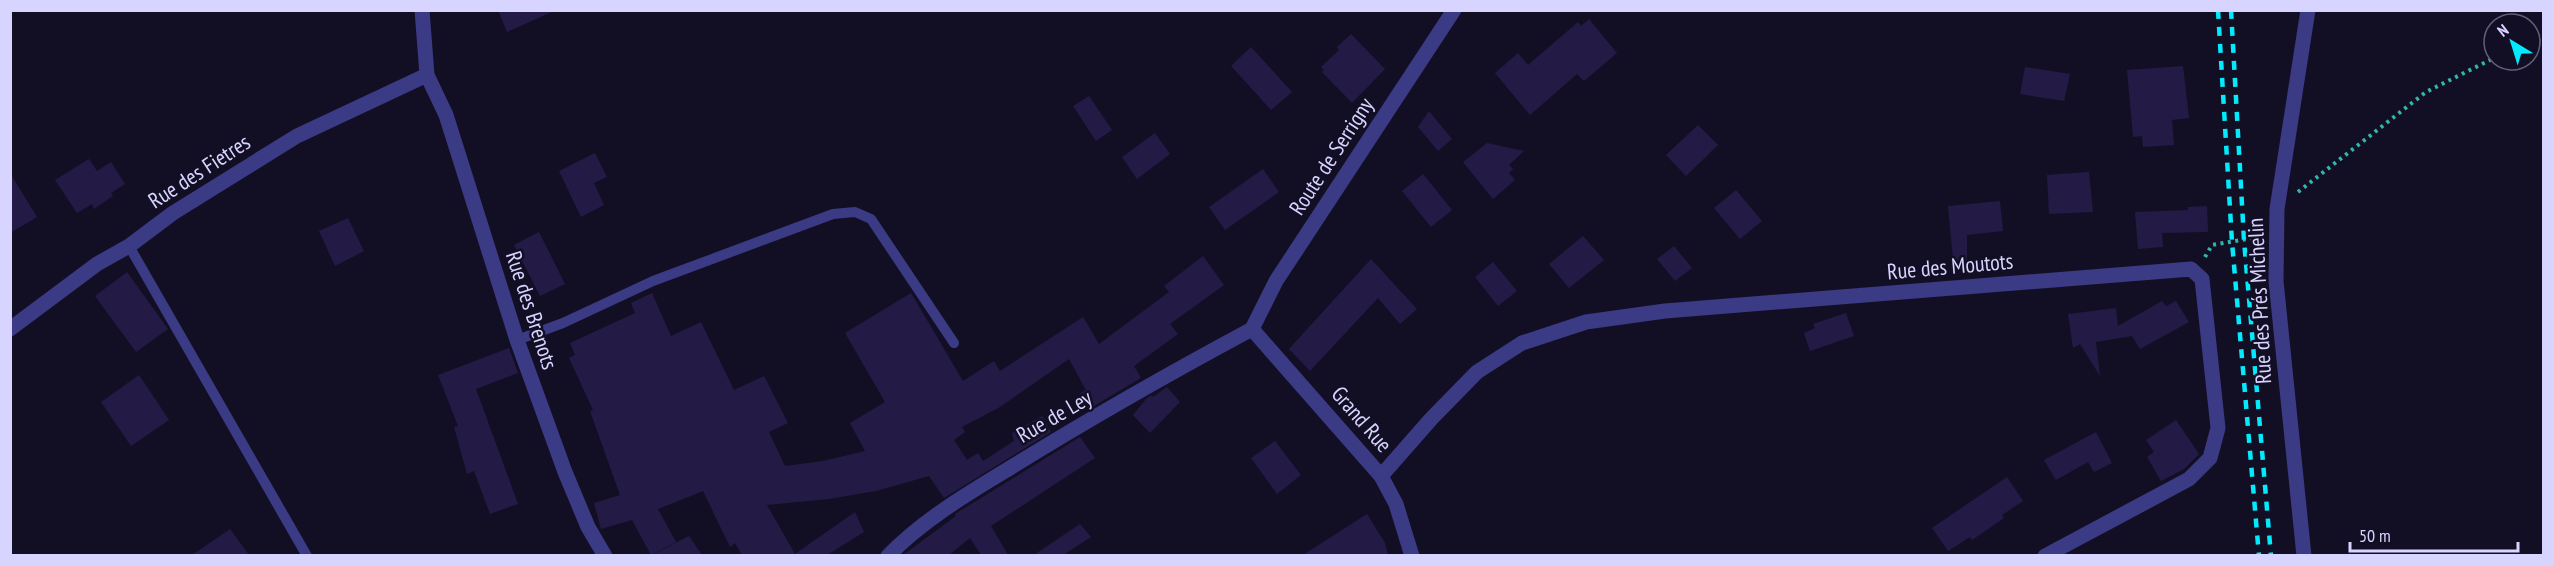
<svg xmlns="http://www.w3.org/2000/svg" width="2554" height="566" font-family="'PT Sans Narrow',sans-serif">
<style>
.building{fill:#231b46}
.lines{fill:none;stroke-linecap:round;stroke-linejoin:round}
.path{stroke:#30b6ab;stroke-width:4;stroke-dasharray:3 4.5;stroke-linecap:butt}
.service{stroke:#3b3a84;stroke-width:10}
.minor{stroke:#3b3a84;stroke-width:15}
.tertiary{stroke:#3b3a84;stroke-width:15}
.rail{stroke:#02eafc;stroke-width:4.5;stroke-dasharray:9 8;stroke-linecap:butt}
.labels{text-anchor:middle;stroke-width:5;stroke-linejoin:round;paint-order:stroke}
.street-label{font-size:22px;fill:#d7d4ff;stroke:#120f25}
</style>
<rect width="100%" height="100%" fill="#120f25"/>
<path class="building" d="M 498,10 L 556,10 L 507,32 Z
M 1589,19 L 1617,53 L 1584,81 L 1577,74 L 1530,115 L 1495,73 L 1518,53 L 1528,65 L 1578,22 L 1581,26 Z
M 1351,34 L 1385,69 L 1352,103 L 1322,72 L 1324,70 L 1321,67 L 1339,50 L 1337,47 Z
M 1251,47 L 1292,92 L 1271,110 L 1231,66 Z
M 2183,66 L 2189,118 L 2172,120 L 2174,145 L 2143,147 L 2142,136 L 2133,137 L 2127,70 Z
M 2025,67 L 2070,74 L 2064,101 L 2020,94 Z
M 1089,96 L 1112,130 L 1096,141 L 1073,106 Z
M 1429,111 L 1452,139 L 1438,151 L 1418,127 Z
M 1698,125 L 1718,145 L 1686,176 L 1666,155 Z
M 1155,133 L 1170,154 L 1137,179 L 1122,157 Z
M 1487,143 L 1524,151 L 1509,165 L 1513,169 L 1509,173 L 1515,180 L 1493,199 L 1463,162 Z
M 595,153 L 607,177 L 594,183 L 604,205 L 581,217 L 559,171 Z
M 89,159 L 97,171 L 111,162 L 125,184 L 111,193 L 113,196 L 94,209 L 92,204 L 77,213 L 55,180 Z
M 1263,169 L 1279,192 L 1225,230 L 1209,207 Z
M 2089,172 L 2093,212 L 2049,214 L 2047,175 Z
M 10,173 L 37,217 L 10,233 Z
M 1423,174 L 1452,210 L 1431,227 L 1402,191 Z
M 1736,190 L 1762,221 L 1740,239 L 1714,208 Z
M 2000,201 L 2003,231 L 1967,235 L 1967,269 L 1954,270 L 1948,206 Z
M 2207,206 L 2208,232 L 2162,233 L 2163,247 L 2138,249 L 2135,212 L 2188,210 L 2188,207 Z
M 348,218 L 364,251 L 335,266 L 319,231 Z
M 539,232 L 565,284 L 540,296 L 514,245 Z
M 1583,236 L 1604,260 L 1569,288 L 1549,264 Z
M 1674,246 L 1692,268 L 1675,281 L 1657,259 Z
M 1203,256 L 1224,285 L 1170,324 L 1178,334 L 1134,366 L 1141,378 L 1087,410 L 1079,394 L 1086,390 L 1069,359 L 1000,407 L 962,427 L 965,432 L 954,440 L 967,460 L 978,453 L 983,461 L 1014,441 L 1012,433 L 1042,416 L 1051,432 L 944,498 L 929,476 L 876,491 L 829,499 L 767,505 L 795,554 L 855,512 L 864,532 L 827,555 L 742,555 L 735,543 L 730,547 L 703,491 L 658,509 L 676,542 L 651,555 L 632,520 L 601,529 L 594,503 L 620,495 L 590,411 L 593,410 L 569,358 L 575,355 L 570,343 L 635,313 L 631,303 L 652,293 L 671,336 L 701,322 L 734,390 L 764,376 L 788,423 L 769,432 L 785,466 L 823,461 L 865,451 L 850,423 L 885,402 L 845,333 L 911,293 L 963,381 L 994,361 L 1000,371 L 1083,317 L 1099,344 L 1169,292 L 1164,286 Z
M 1371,259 L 1417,309 L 1400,324 L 1378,298 L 1310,371 L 1289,349 Z
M 1493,262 L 1517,291 L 1498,306 L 1475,277 Z
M 127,272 L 168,329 L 136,352 L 95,296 Z
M 2162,301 L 2166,306 L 2176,301 L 2189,322 L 2140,349 L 2132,336 L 2096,342 L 2100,376 L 2080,344 L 2073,348 L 2068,314 L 2116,308 L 2118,326 Z
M 1846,313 L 1854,336 L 1810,351 L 1804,333 L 1815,328 L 1813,324 Z
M 509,348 L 518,373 L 476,389 L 518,504 L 490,514 L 474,471 L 467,474 L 454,427 L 458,426 L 438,375 Z
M 139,375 L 169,420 L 131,446 L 101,402 Z
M 1167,387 L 1180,402 L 1150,433 L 1133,415 L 1147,398 L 1152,395 L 1153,397 Z
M 2176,420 L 2199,454 L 2184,469 L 2161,481 L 2147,457 L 2154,452 L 2146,440 Z
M 2096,432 L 2112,463 L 2094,472 L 2088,462 L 2056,480 L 2044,460 Z
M 1080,437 L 1095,458 L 991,526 L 1008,555 L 981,555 L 970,538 L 949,555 L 903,555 L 956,516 L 955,514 Z
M 1275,441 L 1301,475 L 1277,494 L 1251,458 Z
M 2007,477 L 2023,501 L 2002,515 L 2004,518 L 1972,540 L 1970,537 L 1948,551 L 1932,528 Z
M 1367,514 L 1385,543 L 1388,555 L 1303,555 Z
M 1080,524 L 1091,537 L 1063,555 L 1034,555 Z
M 230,529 L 249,555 L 192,555 L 220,536 Z
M 689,536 L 702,555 L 652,555 Z"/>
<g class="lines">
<path class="path" d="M 2530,39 L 2544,32
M 2298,192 L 2426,92 L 2494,58
M 2205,257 L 2212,245 L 2258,237"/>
<path class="service" d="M 129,246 L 307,556
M 517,340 L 563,323 L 653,281 L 833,214 L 855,212 L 871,219 L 954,343"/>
<path class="minor" d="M 422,10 L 427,75 L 446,115 L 517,340 L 565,472 L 588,527 L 605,556
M 10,329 L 97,264 L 129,246 L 173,213 L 297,136 L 427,75
M 1381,476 L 1431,419 L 1477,372 L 1522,343 L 1586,322 L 1665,311 L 2191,269 L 2202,279 L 2218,428 L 2210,458 L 2189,479 L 2045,556
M 888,556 C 923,520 967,494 1010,468 C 1089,419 1170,373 1252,329
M 2304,556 L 2276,281 L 2277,209 L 2308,10"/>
<path class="tertiary" d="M 1412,556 L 1396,504 L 1381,476 L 1252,329 L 1276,281 L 1454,10"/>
<path class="rail" d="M 2218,10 L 2232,242 L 2259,556
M 2231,10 L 2244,240 L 2271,556"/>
</g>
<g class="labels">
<g class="street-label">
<text transform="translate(1331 156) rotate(-57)" y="8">Route de Serrigny</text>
<text transform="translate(199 171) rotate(-33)" y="8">Rue des Fietres</text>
<text transform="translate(1950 266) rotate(-5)" y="8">Rue des Moutots</text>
<text transform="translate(2259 301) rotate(-93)" y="8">Rue des Prés Michelin</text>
<text transform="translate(532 310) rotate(72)" y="8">Rue des Brenots</text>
<text transform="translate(1054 416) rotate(-30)" y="8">Rue de Ley</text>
<text transform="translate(1362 419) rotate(49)" y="8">Grand Rue</text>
</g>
</g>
<rect width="2554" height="566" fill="none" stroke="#d7d4ff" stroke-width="24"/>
<g transform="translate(2512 42) rotate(322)"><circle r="28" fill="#120f25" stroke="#615e7c" stroke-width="1.5"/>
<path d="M0-4.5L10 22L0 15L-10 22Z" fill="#02eafc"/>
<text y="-9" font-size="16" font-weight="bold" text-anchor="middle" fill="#d7d4ff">N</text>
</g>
<path d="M2350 542v9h168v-9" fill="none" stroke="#d7d4ff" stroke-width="3"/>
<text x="2359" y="542" font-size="18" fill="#d7d4ff" stroke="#120f25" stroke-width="4.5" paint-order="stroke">50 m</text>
</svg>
